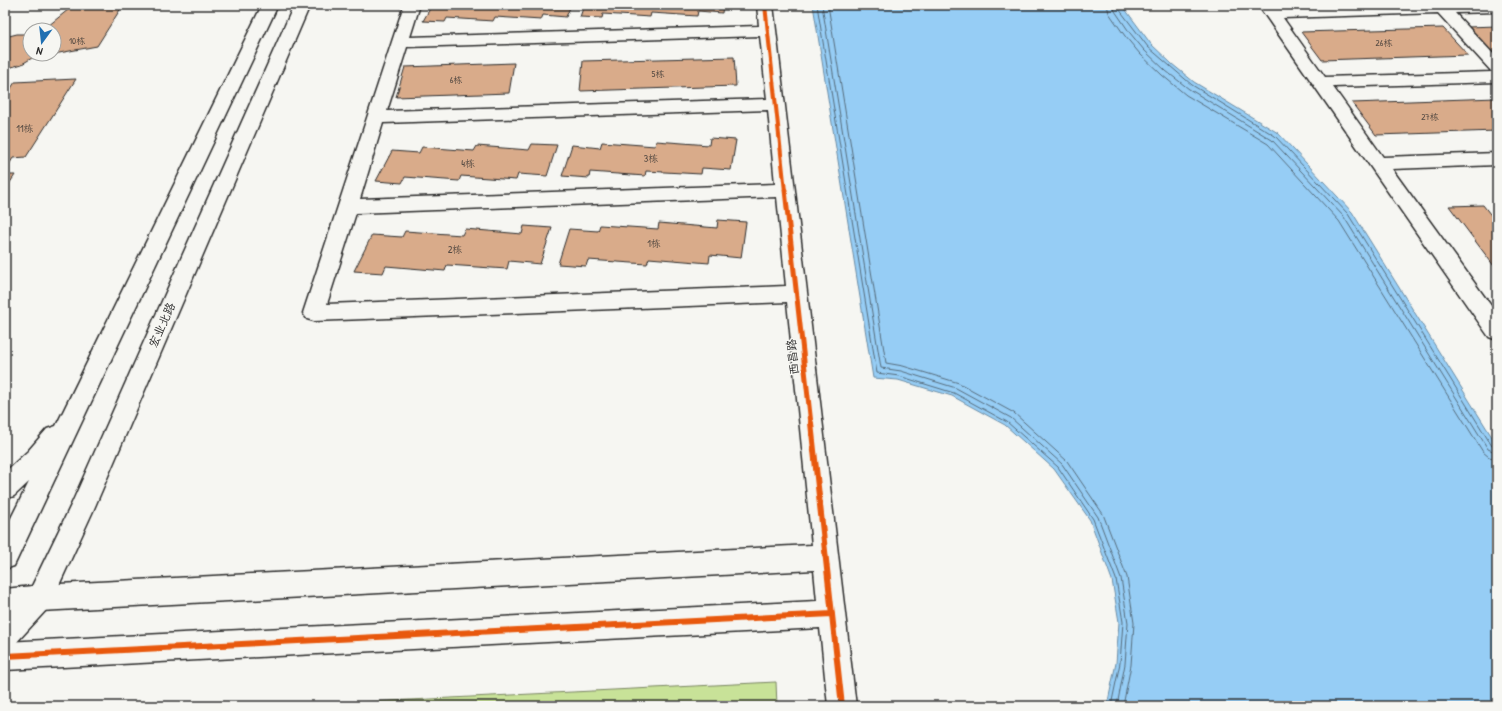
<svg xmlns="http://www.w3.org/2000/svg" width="1502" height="711" font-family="'Patrick Hand','LXGW WenKai TC',sans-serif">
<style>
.green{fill:#c8e298;stroke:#7a8662}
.water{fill:#96cdf5;stroke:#6b8ca4}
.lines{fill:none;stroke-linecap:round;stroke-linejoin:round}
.shore{stroke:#566c7c;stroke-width:1}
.building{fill:#d9ab8a;stroke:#2b2b2b}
.minor-casing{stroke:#2b2b2b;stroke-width:3}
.major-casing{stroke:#2b2b2b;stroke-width:3}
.minor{fill:#f6f6f2;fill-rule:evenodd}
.major{fill:#f6f6f2;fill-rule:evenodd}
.cycleway-far2-casing{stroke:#f6f6f2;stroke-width:6}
.cycleway-far1-casing{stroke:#f6f6f2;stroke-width:8}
.cycleway-casing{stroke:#f6f6f2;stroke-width:8}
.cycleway-far2{stroke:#e8590c;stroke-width:4}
.cycleway-far1{stroke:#e8590c;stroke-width:5}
.cycleway{stroke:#e8590c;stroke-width:6}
.labels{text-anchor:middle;stroke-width:3;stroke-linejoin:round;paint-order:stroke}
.far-number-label{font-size:9px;fill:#564b43}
.number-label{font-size:10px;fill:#564b43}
.street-label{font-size:12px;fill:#2b2b2b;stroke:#f6f6f2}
</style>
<rect width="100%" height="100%" fill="#f6f6f2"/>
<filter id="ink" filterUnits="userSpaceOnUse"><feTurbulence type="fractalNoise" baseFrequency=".025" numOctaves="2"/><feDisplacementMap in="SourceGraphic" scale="8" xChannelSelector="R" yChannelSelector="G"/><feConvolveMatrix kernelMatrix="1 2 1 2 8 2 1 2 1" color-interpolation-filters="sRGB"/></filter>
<g filter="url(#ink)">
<path class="green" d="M 776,682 L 777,706 L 288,706 Z"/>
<path class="water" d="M 813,5 L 1122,5 L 1151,44 L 1172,64 L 1194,82 L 1278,133 L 1352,212 L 1492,437 L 1497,447 L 1497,706 L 1107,706 L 1116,663 L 1119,622 L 1112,580 L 1090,520 L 1054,469 L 1005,425 L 952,396 L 898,380 L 873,378 Z"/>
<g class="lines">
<path class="shore" d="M 817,5 L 877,373 L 899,376 L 954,393 L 1007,422 L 1058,467 L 1093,519 L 1116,579 L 1123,622 L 1120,663 L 1111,706
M 822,5 L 881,368 L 901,371 L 956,388 L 1011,418 L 1062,464 L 1098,517 L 1121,578 L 1128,623 L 1125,664 L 1117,706
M 828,5 L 886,363 L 903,366 L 959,383 L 1014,413 L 1067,461 L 1103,514 L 1127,577 L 1134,623 L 1131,665 L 1123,706
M 1107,5 L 1109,13 L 1125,36 L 1140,54 L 1162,75 L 1186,95 L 1268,144 L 1339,221 L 1483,452 L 1489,457 L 1497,459
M 1113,5 L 1115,11 L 1130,33 L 1144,50 L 1166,71 L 1189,89 L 1272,140 L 1344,217 L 1488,449 L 1497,453
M 1119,5 L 1119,9 L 1148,47 L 1192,85 L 1275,136 L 1348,214 L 1492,446 L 1497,448"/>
</g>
<path class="building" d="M 74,5 L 123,5 L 97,46 L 32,58 L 22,64 L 5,69 L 5,37 L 17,34 L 30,34 L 30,54 L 54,54 L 54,30 L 43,30 Z
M 432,5 L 571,5 L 566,17 L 543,15 L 541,20 L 495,17 L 493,21 L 447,18 L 445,22 L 423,21 Z
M 584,5 L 723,5 L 722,13 L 698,11 L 697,16 L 651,13 L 650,17 L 603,14 L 602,18 L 580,17 Z
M 1497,26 L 1497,54 L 1492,54 L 1467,27 Z
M 1443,28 L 1468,55 L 1322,60 L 1301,32 Z
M 734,57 L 736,86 L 580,91 L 583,61 Z
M 514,63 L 509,93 L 396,97 L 405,67 Z
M 76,79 L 26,157 L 13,158 L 5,171 L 5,98 L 15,82 Z
M 1497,98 L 1497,131 L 1376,135 L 1352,103 Z
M 710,138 L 736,140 L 731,170 L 702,168 L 701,174 L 646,171 L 645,176 L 590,172 L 589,178 L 562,176 L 572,145 L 600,148 L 602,142 L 655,146 L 656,141 L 709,145 Z
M 532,144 L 557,145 L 547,176 L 518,174 L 516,180 L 461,176 L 459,181 L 405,177 L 402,183 L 376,181 L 392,151 L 419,153 L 422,147 L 474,151 L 477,146 L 529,150 Z
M 5,175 L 15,175 L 5,190 Z
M 1483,205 L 1497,223 L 1497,270 L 1449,206 Z
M 718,220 L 746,222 L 741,258 L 710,255 L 709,263 L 649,258 L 647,264 L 588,260 L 586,266 L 558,264 L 569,229 L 598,231 L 600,225 L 658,229 L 659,223 L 717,228 Z
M 524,226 L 552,228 L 540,264 L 509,261 L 507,269 L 447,265 L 445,271 L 386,266 L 383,273 L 354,271 L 372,235 L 402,237 L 405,231 L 462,235 L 465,229 L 522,234 Z"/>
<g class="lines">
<defs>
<path id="minor" d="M 404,5 L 420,5 L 410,37 L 759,26 L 757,5 L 773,5 L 856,706 L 828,706 L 820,628 L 5,670 L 5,642 L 817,601 L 814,570 L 40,611 L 31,607 L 27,598 L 31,589 L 40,585 L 812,545 L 787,302 L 314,321 L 307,319 L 303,313 ZM 760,36 L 767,99 L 387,111 L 407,47 ZM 768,110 L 775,184 L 360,199 L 383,123 ZM 777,197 L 786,286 L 327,304 L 356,213 Z
M 1258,5 L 1274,5 L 1277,9 L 1411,5 L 1497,5 L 1497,12 L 1455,13 L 1497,58 L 1497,82 L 1333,87 L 1383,157 L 1497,153 L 1497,165 L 1392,169 L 1497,314 L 1497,340 L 1489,337 ZM 1438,13 L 1492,72 L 1325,77 L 1283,18 Z"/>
<path id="major" d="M 262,5 L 278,5 L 14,566 L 5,569 L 5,530 L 29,482 L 14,496 L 5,499 L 5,472 L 28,451 L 47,429 L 56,426 Z
M 294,5 L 310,5 L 93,511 L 49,607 L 15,644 L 5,648 L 5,589 L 32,586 L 72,503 Z"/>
</defs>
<use href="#minor" class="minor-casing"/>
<use href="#major" class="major-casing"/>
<use href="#minor" class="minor"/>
<use href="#major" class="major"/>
<defs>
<path id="cycleway-far2" d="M 765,5 L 785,191"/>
<path id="cycleway-far1" d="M 785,190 L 811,424"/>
<path id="cycleway" d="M 811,423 L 842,706
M 5,656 L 832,614"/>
</defs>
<use href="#cycleway-far2" class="cycleway-far2-casing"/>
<use href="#cycleway-far1" class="cycleway-far1-casing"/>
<use href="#cycleway" class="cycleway-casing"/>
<use href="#cycleway-far2" class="cycleway-far2"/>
<use href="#cycleway-far1" class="cycleway-far1"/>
<use href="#cycleway" class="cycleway"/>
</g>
</g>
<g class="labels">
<g class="far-number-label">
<text x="77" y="44">10栋</text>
<text x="1384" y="46">26栋</text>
<text x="658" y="77">5栋</text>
<text x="456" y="83">6栋</text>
<text x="1430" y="120">27栋</text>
</g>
<g class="number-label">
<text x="25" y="132">11栋</text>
<text x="651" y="162">3栋</text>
<text x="468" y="167">4栋</text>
<text x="654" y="247">1栋</text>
<text x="455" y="253">2栋</text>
</g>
<g class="street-label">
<text transform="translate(162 325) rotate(-66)" y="4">宏业北路</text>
<text transform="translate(793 357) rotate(-96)" y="4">西昌路</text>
</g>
</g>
<rect width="1502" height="711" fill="none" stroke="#f6f6f2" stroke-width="20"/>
<rect x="10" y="10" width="1482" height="691" fill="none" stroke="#2b2b2b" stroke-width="1.5" filter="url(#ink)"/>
<g transform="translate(42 42) rotate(195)"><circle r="19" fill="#f6f6f2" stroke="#a5a5a2"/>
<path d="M0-3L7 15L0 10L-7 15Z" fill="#1f6fb2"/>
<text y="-6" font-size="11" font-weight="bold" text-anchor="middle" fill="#2b2b2b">N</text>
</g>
</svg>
